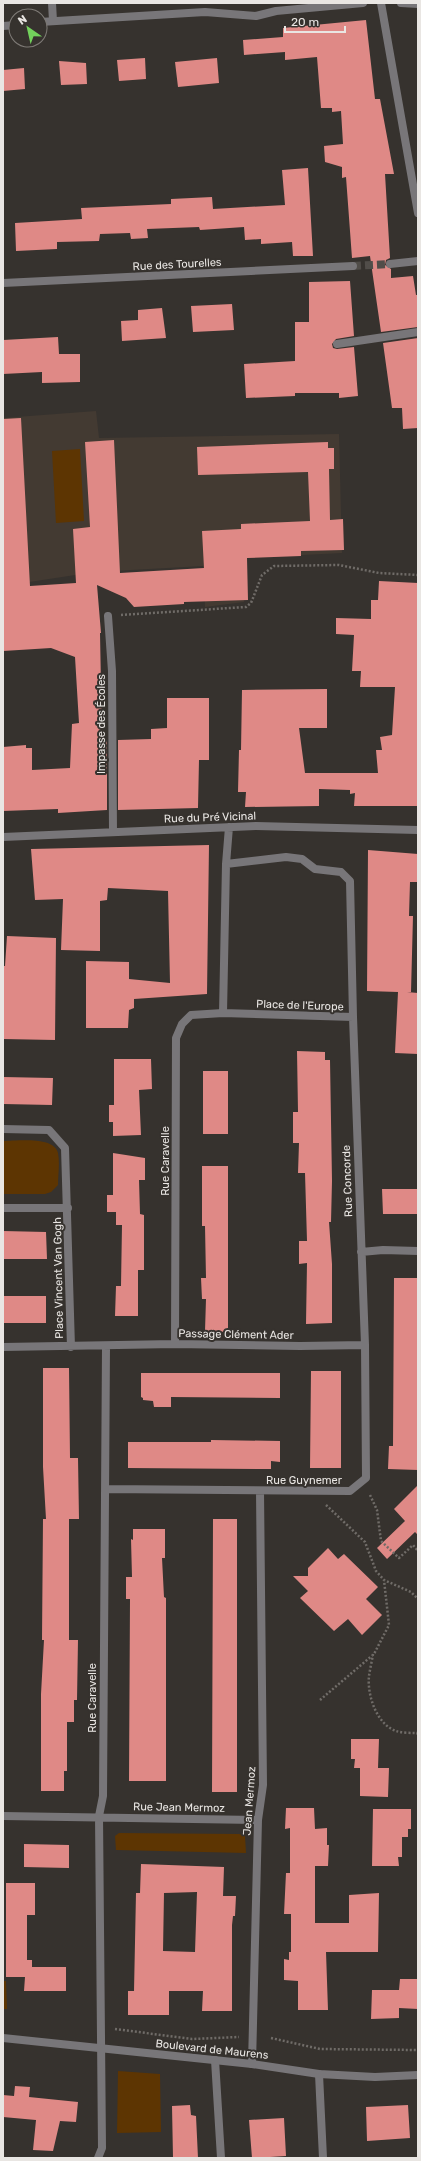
<svg xmlns="http://www.w3.org/2000/svg" width="421" height="2161" font-family="Rubik,sans-serif">
<style>
.built{fill:#433a32}
.green{fill:#5d3502}
.building{fill:#df8986;fill-rule:evenodd}
.lines{fill:none;stroke-linecap:round;stroke-linejoin:round}
.minor-tunnel{stroke:#514d49;stroke-width:8;stroke-dasharray:8 4;stroke-linecap:butt}
.path{stroke:#706c68;stroke-width:2.5;stroke-dasharray:2 2;stroke-linecap:butt}
.service{stroke:#787679;stroke-width:8}
.minor{stroke:#787679;stroke-width:8}
.tertiary{stroke:#787679;stroke-width:8}
.labels{text-anchor:middle;stroke-width:4;stroke-linejoin:round;paint-order:stroke}
.street-label{font-size:11px;fill:#e9e6e3;stroke:#36322e}
</style>
<rect width="100%" height="100%" fill="#36322e"/>
<path class="built" d="M 96,411 L 99,438 L 339,434 L 342,553 L 243,558 L 244,602 L 205,607 L 203,566 L 95,572 L 3,586 L 3,418 Z"/>
<path class="green" d="M 80,449 L 84,521 L 56,523 L 52,451 Z
M 3,1141 C 17,1141 54,1136 58,1153 C 60,1163 58,1175 58,1185 L 51,1192 L 45,1194 L 3,1194 Z
M 119,1833 L 239,1834 L 245,1836 L 246,1853 L 116,1850 L 115,1836 Z
M 3,1981 L 6,1981 L 7,2009 L 3,2009 Z
M 118,2071 L 160,2074 L 161,2132 L 117,2133 Z"/>
<path class="building" d="M 366,20 L 375,99 L 380,99 L 394,174 L 385,174 L 390,258 L 386,260 L 385,265 L 391,269 L 391,278 L 413,276 L 416,295 L 418,295 L 418,327 L 381,332 L 370,256 L 352,258 L 346,177 L 342,178 L 342,167 L 325,162 L 324,146 L 343,144 L 341,111 L 332,112 L 332,108 L 321,108 L 317,57 L 285,60 L 285,52 L 244,55 L 243,40 L 283,37 L 283,28 Z
M 145,58 L 146,79 L 119,81 L 117,60 Z
M 217,58 L 219,83 L 178,87 L 175,62 Z
M 59,61 L 86,63 L 87,84 L 61,85 Z
M 24,68 L 25,89 L 3,91 L 3,70 Z
M 308,168 L 313,256 L 293,256 L 292,242 L 261,244 L 261,239 L 245,240 L 244,227 L 200,230 L 199,227 L 147,229 L 148,238 L 131,239 L 130,233 L 100,234 L 99,241 L 57,242 L 57,249 L 16,251 L 15,223 L 82,219 L 81,208 L 171,204 L 171,199 L 212,197 L 213,209 L 285,205 L 282,170 Z
M 350,281 L 354,336 L 336,339 L 332,344 L 333,348 L 337,349 L 354,347 L 358,396 L 339,398 L 339,393 L 295,393 L 295,396 L 246,398 L 244,364 L 295,361 L 295,322 L 309,322 L 309,282 Z
M 232,304 L 234,330 L 193,332 L 191,306 Z
M 162,308 L 166,338 L 122,341 L 121,321 L 138,320 L 138,310 Z
M 58,337 L 59,354 L 80,354 L 80,382 L 42,383 L 42,372 L 3,374 L 3,340 Z
M 418,338 L 418,428 L 403,429 L 402,408 L 392,408 L 383,343 Z
M 21,418 L 30,586 L 76,583 L 73,529 L 90,527 L 85,442 L 114,440 L 120,573 L 204,568 L 202,531 L 241,529 L 241,524 L 310,521 L 308,472 L 198,475 L 197,447 L 328,442 L 328,448 L 334,448 L 334,469 L 329,469 L 330,520 L 343,519 L 344,550 L 301,551 L 301,556 L 247,558 L 248,600 L 184,602 L 184,604 L 134,607 L 126,598 L 97,585 L 101,633 L 100,633 L 102,740 L 107,740 L 107,810 L 58,813 L 58,809 L 3,811 L 3,747 L 26,745 L 26,748 L 32,748 L 32,770 L 70,768 L 72,724 L 79,723 L 75,657 L 51,648 L 3,651 L 3,419 Z
M 379,581 L 418,583 L 418,806 L 354,806 L 355,793 L 350,794 L 350,790 L 319,789 L 319,806 L 245,807 L 246,792 L 238,792 L 239,750 L 241,750 L 242,690 L 327,689 L 327,728 L 299,728 L 305,773 L 378,773 L 376,750 L 382,750 L 380,737 L 392,735 L 395,687 L 360,687 L 361,671 L 352,671 L 354,635 L 336,634 L 336,618 L 371,619 L 371,600 L 378,600 Z
M 167,698 L 209,698 L 209,760 L 199,760 L 198,808 L 118,810 L 118,740 L 151,739 L 151,729 L 167,728 Z
M 209,845 L 207,994 L 134,999 L 134,1008 L 129,1010 L 128,1028 L 86,1028 L 86,961 L 129,962 L 129,979 L 170,983 L 168,891 L 108,888 L 107,900 L 100,901 L 100,951 L 61,950 L 63,899 L 35,900 L 31,849 Z
M 368,850 L 418,854 L 418,882 L 410,882 L 409,916 L 413,916 L 411,992 L 407,992 L 418,993 L 418,1054 L 395,1053 L 398,992 L 367,991 Z
M 7,936 L 56,938 L 55,1040 L 3,1039 L 3,966 L 5,966 Z
M 297,1051 L 325,1052 L 325,1060 L 330,1060 L 332,1181 L 331,1222 L 329,1222 L 332,1264 L 332,1323 L 306,1324 L 307,1263 L 299,1264 L 299,1241 L 307,1241 L 305,1173 L 298,1173 L 299,1143 L 293,1143 L 293,1112 L 298,1112 Z
M 114,1059 L 151,1059 L 152,1089 L 139,1090 L 141,1135 L 113,1136 L 113,1122 L 109,1122 L 109,1105 L 114,1105 Z
M 203,1071 L 228,1071 L 228,1134 L 203,1134 Z
M 3,1077 L 53,1078 L 52,1105 L 3,1104 Z
M 113,1153 L 145,1158 L 145,1180 L 139,1180 L 140,1214 L 144,1215 L 144,1270 L 138,1270 L 138,1316 L 115,1316 L 116,1286 L 121,1286 L 122,1225 L 116,1225 L 116,1212 L 107,1212 L 107,1195 L 113,1195 Z
M 202,1166 L 228,1166 L 228,1332 L 205,1331 L 206,1299 L 202,1299 L 201,1278 L 206,1278 L 205,1226 L 202,1226 Z
M 382,1189 L 418,1189 L 418,1214 L 383,1214 Z
M 3,1231 L 46,1232 L 47,1259 L 3,1259 Z
M 394,1278 L 418,1278 L 418,1470 L 388,1469 L 389,1446 L 393,1446 Z
M 3,1296 L 46,1296 L 46,1323 L 3,1323 Z
M 43,1368 L 69,1368 L 70,1458 L 78,1458 L 79,1519 L 69,1519 L 69,1640 L 78,1640 L 77,1700 L 74,1700 L 74,1722 L 67,1722 L 67,1771 L 64,1771 L 64,1791 L 41,1791 L 41,1694 L 44,1640 L 42,1640 L 43,1519 L 46,1519 L 43,1467 Z
M 311,1371 L 341,1371 L 341,1468 L 310,1468 Z
M 141,1373 L 280,1373 L 280,1398 L 171,1397 L 171,1407 L 154,1407 L 153,1401 L 143,1400 L 143,1398 L 141,1397 Z
M 211,1440 L 280,1441 L 280,1462 L 271,1461 L 271,1469 L 128,1468 L 128,1442 L 211,1442 Z
M 418,1485 L 418,1535 L 415,1532 L 387,1559 L 377,1548 L 405,1521 L 394,1509 Z
M 213,1519 L 237,1519 L 237,1792 L 212,1792 Z
M 133,1529 L 165,1529 L 165,1558 L 162,1558 L 164,1597 L 166,1598 L 166,1781 L 129,1781 L 130,1599 L 126,1599 L 126,1577 L 132,1577 L 131,1539 L 133,1540 Z
M 328,1548 L 338,1559 L 344,1554 L 378,1587 L 366,1599 L 382,1615 L 362,1635 L 348,1619 L 334,1631 L 300,1598 L 308,1591 L 293,1576 L 308,1576 L 308,1568 Z
M 351,1739 L 379,1739 L 378,1768 L 389,1768 L 388,1797 L 360,1796 L 360,1768 L 354,1768 L 355,1759 L 351,1759 Z
M 286,1808 L 314,1808 L 315,1829 L 327,1828 L 327,1845 L 329,1845 L 328,1866 L 315,1866 L 315,1923 L 349,1923 L 349,1895 L 379,1893 L 378,1952 L 326,1952 L 328,2010 L 298,2010 L 298,1981 L 284,1980 L 284,1959 L 289,1960 L 289,1952 L 291,1952 L 291,1914 L 284,1914 L 286,1873 L 290,1873 L 290,1828 L 285,1829 Z
M 373,1809 L 411,1809 L 411,1829 L 408,1829 L 408,1837 L 402,1837 L 402,1857 L 398,1857 L 399,1866 L 372,1866 Z
M 24,1844 L 69,1845 L 69,1868 L 24,1867 Z
M 141,1864 L 224,1867 L 223,1896 L 236,1896 L 235,1916 L 233,1916 L 232,1925 L 232,2011 L 202,2011 L 203,1991 L 169,1991 L 169,2015 L 128,2015 L 128,1991 L 134,1991 L 136,1893 L 140,1893 ZM 197,1892 L 195,1952 L 163,1951 L 164,1893 Z
M 6,1883 L 35,1883 L 35,1915 L 27,1915 L 27,1960 L 32,1960 L 32,1967 L 66,1967 L 66,1991 L 24,1991 L 25,1977 L 6,1977 Z
M 400,1979 L 418,1979 L 418,2009 L 399,2008 L 399,2018 L 371,2019 L 372,1990 L 399,1990 Z
M 15,2086 L 30,2087 L 29,2097 L 78,2102 L 76,2122 L 60,2121 L 53,2151 L 33,2150 L 36,2120 L 3,2117 L 3,2095 L 14,2096 Z
M 190,2105 L 191,2115 L 196,2116 L 198,2158 L 173,2158 L 172,2106 Z
M 408,2105 L 410,2138 L 367,2141 L 366,2107 Z
M 284,2118 L 286,2156 L 252,2158 L 249,2120 Z"/>
<g class="lines">
<path class="minor-tunnel" d="M 353,266 L 390,264"/>
<path class="path" d="M 121,615 L 246,607 L 251,603 L 262,575 L 274,566 L 339,565 L 379,573 L 418,575
M 370,1495 L 377,1510 L 381,1541 L 399,1558 L 413,1545 L 418,1551
M 326,1505 L 365,1542 L 376,1571 L 384,1580 L 411,1592 L 418,1599
M 373,1654 C 372,1661 370,1669 369,1676 C 367,1694 376,1724 396,1731 C 402,1733 411,1733 417,1733 L 418,1735
M 320,1700 L 374,1654 L 389,1625 L 384,1580
M 115,2029 L 192,2039 L 239,2037
M 271,2038 L 320,2049 L 418,2050"/>
<path class="service" d="M 401,3 L 418,4
M 337,344 L 418,332"/>
<path class="minor" d="M 52,3 L 53,21
M 40,22 L 205,12 L 256,16 L 276,11 L 363,3
M 3,26 L 16,25
M 390,264 L 418,261
M 3,283 L 353,266
M 108,616 L 112,671 L 113,832
M 3,837 L 256,826 L 418,830
M 223,1013 L 226,864 L 229,827
M 3,1129 L 49,1130 L 65,1148 L 71,1347
M 3,1208 L 68,1208
M 361,1252 L 383,1250 L 418,1251
M 175,1344 L 176,1038 L 182,1024 L 191,1015 L 223,1013 L 353,1017 L 350,881 L 341,872 L 315,869 L 302,859 L 286,857 L 226,864
M 3,1347 L 175,1344 L 300,1346 L 365,1345
M 105,1489 L 350,1491 L 366,1478 L 365,1345 L 353,1017
M 3,1816 L 258,1820
M 215,2060 L 221,2158
M 252,2064 L 258,1820 L 263,1785 L 260,1491
M 319,2074 L 323,2158
M 98,2158 L 102,2148 L 99,1816 L 103,1796 L 106,1347"/>
<path class="tertiary" d="M 381,3 L 418,213
M 3,2038 L 252,2064 L 319,2074 L 375,2077 L 418,2075"/>
</g>
<g class="labels">
<g class="street-label">
<text transform="translate(177 264) rotate(-3)" y="4">Rue des Tourelles</text>
<text transform="translate(101 724) rotate(-90)" y="4">Impasse des Écoles</text>
<text transform="translate(210 817) rotate(-2)" y="4">Rue du Pré Vicinal</text>
<text transform="translate(300 1005) rotate(2)" y="4">Place de l'Europe</text>
<text transform="translate(165 1161) rotate(-90)" y="4">Rue Caravelle</text>
<text transform="translate(347 1181) rotate(-92)" y="4">Rue Concorde</text>
<text transform="translate(58 1278) rotate(-91)" y="4">Place Vincent Van Gogh</text>
<text transform="translate(236 1334) rotate(1)" y="4">Passage Clément Ader</text>
<text x="304" y="1484">Rue Guynemer</text>
<text transform="translate(92 1698) rotate(-90)" y="4">Rue Caravelle</text>
<text transform="translate(249 1801) rotate(-86)" y="4">Jean Mermoz</text>
<text transform="translate(179 1807) rotate(1)" y="4">Rue Jean Mermoz</text>
<text transform="translate(212 2049) rotate(6)" y="4">Boulevard de Maurens</text>
</g>
</g>
<rect width="421" height="2161" fill="none" stroke="#e9e6e3" stroke-width="8"/>
<g transform="translate(28 28) rotate(326)"><circle r="19" fill="#36322e" stroke="#7e7a76"/>
<path d="M0-3L7 15L0 10L-7 15Z" fill="#73d25c"/>
<text y="-6" font-size="11" font-weight="bold" text-anchor="middle" fill="#e9e6e3">N</text>
</g>
<path d="M285 26v6h60v-6" fill="none" stroke="#e9e6e3" stroke-width="2"/>
<text x="291" y="26" font-size="12" fill="#e9e6e3" stroke="#36322e" stroke-width="3" paint-order="stroke">20 m</text>
</svg>
